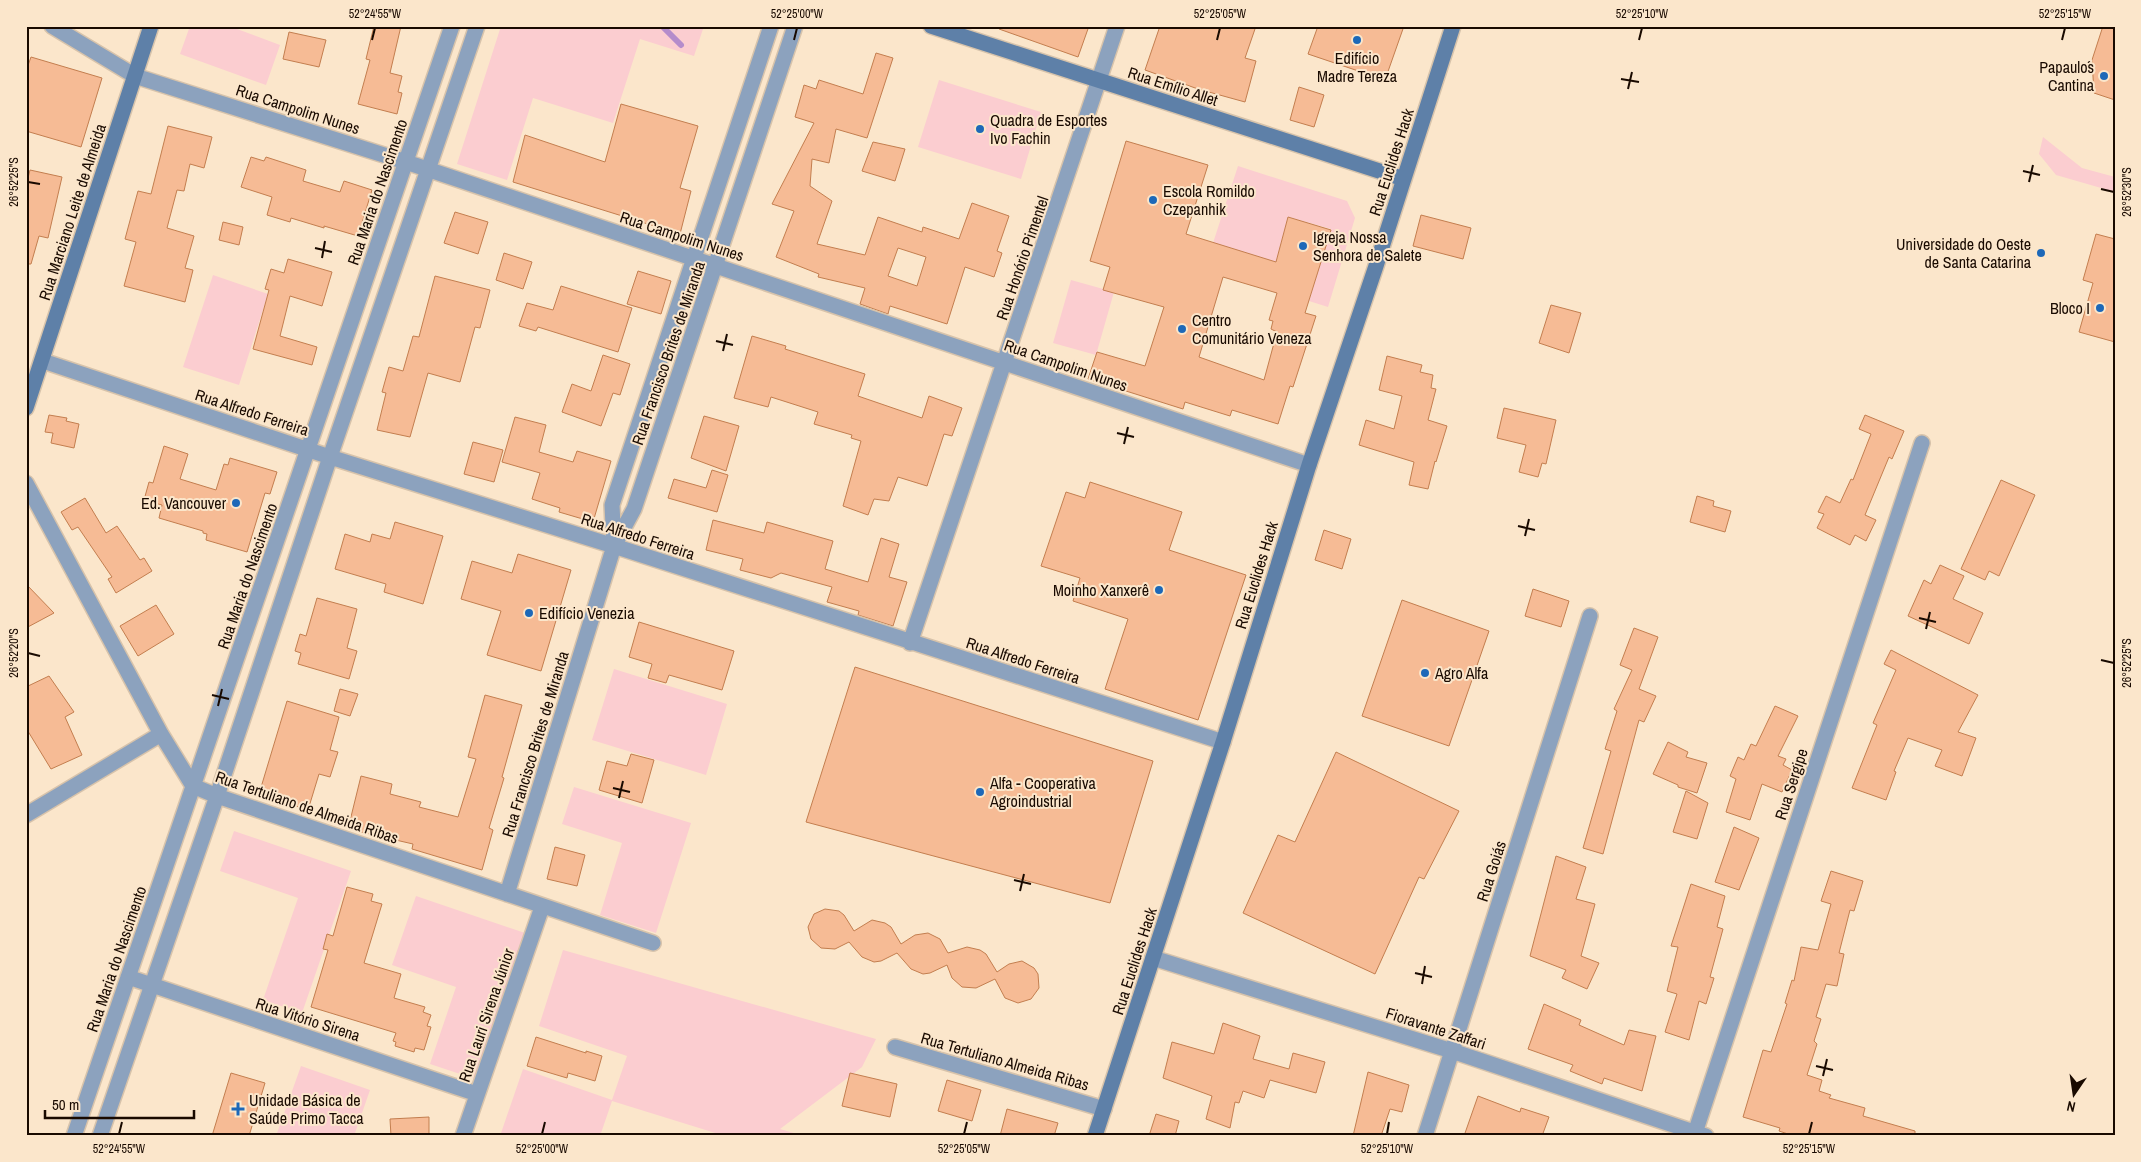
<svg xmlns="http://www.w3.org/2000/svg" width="2141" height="1162" font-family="'Archivo Narrow',sans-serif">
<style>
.green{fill:#fbcdd0}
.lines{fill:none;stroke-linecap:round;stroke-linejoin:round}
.stream{stroke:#b58ccb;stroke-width:6}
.building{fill:#f6bb95;stroke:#c37e4f;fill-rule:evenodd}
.street-casing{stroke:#d7c3ab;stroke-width:18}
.secondary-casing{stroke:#d7c3ab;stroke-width:18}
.street{stroke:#8ca2be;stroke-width:15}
.secondary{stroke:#5e80a8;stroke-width:15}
.ticks{fill:none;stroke:#190a00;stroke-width:2}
.poi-dot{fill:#1d68b8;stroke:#fbe6cb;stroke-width:2}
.labels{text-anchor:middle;stroke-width:4;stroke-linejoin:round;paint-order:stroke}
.poi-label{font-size:16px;fill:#190a00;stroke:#fbe6cb;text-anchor:start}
.street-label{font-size:16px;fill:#190a00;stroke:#fbe6cb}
.neatline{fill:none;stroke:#190a00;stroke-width:2}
.ticks-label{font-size:12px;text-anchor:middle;fill:#190a00}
</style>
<rect width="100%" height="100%" fill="#fbe6cb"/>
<path class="green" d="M 190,26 L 229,26 L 280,45 L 266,85 L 180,54 Z
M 501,26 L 704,26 L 694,56 L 640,39 L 613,123 L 533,98 L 507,180 L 457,164 Z
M 939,80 L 1041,112 L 1021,179 L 918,147 Z
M 2043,137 L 2082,168 L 2115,177 L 2115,192 L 2056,175 L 2039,154 Z
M 1238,166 L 1347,201 L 1355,218 L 1328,307 L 1309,301 L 1331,229 L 1288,217 L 1276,262 L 1213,243 Z
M 213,275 L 268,294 L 239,385 L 183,367 Z
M 1071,280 L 1114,292 L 1096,355 L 1053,343 Z
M 614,669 L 727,704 L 706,775 L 592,740 Z
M 574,787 L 691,823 L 656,933 L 600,915 L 622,843 L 562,824 Z
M 234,831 L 351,871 L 302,1013 L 263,1000 L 298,898 L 220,871 Z
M 416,896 L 525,933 L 475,1079 L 430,1064 L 456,987 L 392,965 Z
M 563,950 L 876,1039 L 862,1067 L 780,1129 L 804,1136 L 725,1136 L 612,1101 L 600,1136 L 500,1136 L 523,1069 L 612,1100 L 627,1056 L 539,1026 Z
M 301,1066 L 370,1090 L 354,1136 L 276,1136 Z"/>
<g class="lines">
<path class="stream" d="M 662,26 L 681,45"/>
</g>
<path class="building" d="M 374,26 L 401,26 L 390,73 L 402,76 L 398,92 L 402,93 L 397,114 L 358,104 L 370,60 L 366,59 Z
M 999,26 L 1089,26 L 1078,57 L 999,29 Z
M 1160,26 L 1256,26 L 1245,58 L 1256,61 L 1245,102 L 1198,89 L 1145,70 Z
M 1318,26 L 1404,26 L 1385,80 L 1308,54 Z
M 2103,26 L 2115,26 L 2115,100 L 2094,93 L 2092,60 Z
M 289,32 L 326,40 L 319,67 L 283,59 Z
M 876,53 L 893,58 L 867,138 L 836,129 L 829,163 L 812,159 L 810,186 L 832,201 L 817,244 L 865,255 L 878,217 L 922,232 L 923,227 L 959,239 L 972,203 L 1009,216 L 997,251 L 1002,253 L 994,277 L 965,267 L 947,324 L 890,306 L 888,314 L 860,304 L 865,288 L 818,277 L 819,274 L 776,257 L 794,211 L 772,204 L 814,123 L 795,117 L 804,85 L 816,89 L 819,80 L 863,94 ZM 898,248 L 926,257 L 917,286 L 888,276 Z
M 31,57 L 102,78 L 81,147 L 26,131 L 26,71 Z
M 1299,87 L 1324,95 L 1314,127 L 1290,120 Z
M 621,104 L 698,126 L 680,188 L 691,191 L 680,234 L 513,182 L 525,135 L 605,162 Z
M 168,126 L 212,137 L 204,168 L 190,164 L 184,191 L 177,190 L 167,228 L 194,236 L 185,268 L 193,270 L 185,302 L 124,286 L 136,242 L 125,239 L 132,213 L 138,191 L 151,194 Z
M 1126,141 L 1208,165 L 1186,234 L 1276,262 L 1288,217 L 1331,230 L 1305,313 L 1316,316 L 1293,387 L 1290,386 L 1278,424 L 1232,410 L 1230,416 L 1185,402 L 1183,409 L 1088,379 L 1097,352 L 1145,366 L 1164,307 L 1103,290 L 1110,267 L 1090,261 ZM 1223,277 L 1277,293 L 1269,320 L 1273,321 L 1271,329 L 1277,332 L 1264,380 L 1199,357 Z
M 873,142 L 905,149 L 895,181 L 862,171 Z
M 251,157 L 264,161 L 266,157 L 306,170 L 303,181 L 340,192 L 344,181 L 372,190 L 358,236 L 324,226 L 324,228 L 291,218 L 290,222 L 267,215 L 272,197 L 241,187 Z
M 30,170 L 62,177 L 48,238 L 39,236 L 31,264 L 26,264 L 26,186 Z
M 455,212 L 488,222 L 478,254 L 444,243 Z
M 1421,215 L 1471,228 L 1463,259 L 1413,246 Z
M 223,222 L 243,227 L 239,245 L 219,240 Z
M 2096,234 L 2115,239 L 2115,342 L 2079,332 L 2093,283 L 2083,280 Z
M 504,253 L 532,262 L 523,289 L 496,280 Z
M 288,259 L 332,272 L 322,306 L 290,296 L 280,336 L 317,347 L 312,365 L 253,349 L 269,290 L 265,289 L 271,269 L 284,273 Z
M 638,271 L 671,281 L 661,314 L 627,304 Z
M 435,276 L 490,290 L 480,328 L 475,327 L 460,382 L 428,373 L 410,437 L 377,430 L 386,393 L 382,392 L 389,367 L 403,371 L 413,336 L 419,337 Z
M 561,286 L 632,308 L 618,352 L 538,327 L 536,331 L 519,326 L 527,303 L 553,310 Z
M 1551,305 L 1581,313 L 1569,353 L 1539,343 Z
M 752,336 L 786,346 L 785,349 L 865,374 L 858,396 L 922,418 L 929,396 L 962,408 L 952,436 L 944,434 L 927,486 L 898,477 L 889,501 L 874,499 L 868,515 L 843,506 L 861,441 L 851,438 L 852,435 L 814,424 L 818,412 L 771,397 L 768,407 L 734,398 Z
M 603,355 L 630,364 L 620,395 L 613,393 L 601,426 L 562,412 L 572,384 L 591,391 Z
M 1387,356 L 1422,365 L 1420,372 L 1433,375 L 1431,388 L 1436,389 L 1428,420 L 1447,426 L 1436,462 L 1435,461 L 1428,489 L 1409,485 L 1414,462 L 1359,445 L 1366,420 L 1394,429 L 1402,396 L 1379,390 Z
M 1504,408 L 1556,420 L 1546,464 L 1542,463 L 1538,477 L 1519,472 L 1526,445 L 1497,438 Z
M 49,415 L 67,418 L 66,421 L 79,424 L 74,448 L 51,443 L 53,433 L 45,432 Z
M 1865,415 L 1904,431 L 1892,459 L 1889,457 L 1865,515 L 1876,520 L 1866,541 L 1855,535 L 1850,545 L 1817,528 L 1824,514 L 1818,512 L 1826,496 L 1840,503 L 1851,479 L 1853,480 L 1871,434 L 1859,429 Z
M 704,416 L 739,426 L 726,471 L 691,458 Z
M 515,417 L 546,425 L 539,452 L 573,462 L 577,451 L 611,461 L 593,522 L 559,512 L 560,508 L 532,499 L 540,473 L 502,462 Z
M 473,442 L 503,450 L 494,482 L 464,474 Z
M 164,446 L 188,454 L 180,479 L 216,490 L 224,464 L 228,465 L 230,458 L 277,472 L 270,494 L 265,493 L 247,552 L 206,540 L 207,534 L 203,533 L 203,531 L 159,518 L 162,505 L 144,500 L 149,482 L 153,483 Z
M 712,470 L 728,475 L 717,512 L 668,498 L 674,479 L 706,488 Z
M 2001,480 L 2035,495 L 1999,576 L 1989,571 L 1985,580 L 1961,569 Z
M 1090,482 L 1182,512 L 1169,550 L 1246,575 L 1198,720 L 1105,689 L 1128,619 L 1073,601 L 1080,578 L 1041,566 L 1066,492 L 1085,498 Z
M 1697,496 L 1714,501 L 1713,506 L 1731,511 L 1725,532 L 1690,522 Z
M 85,498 L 106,533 L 117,526 L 140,560 L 144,558 L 152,571 L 116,593 L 108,579 L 112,577 L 78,527 L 72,530 L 61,512 Z
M 713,520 L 764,533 L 767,522 L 833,541 L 825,569 L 868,582 L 881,538 L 899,544 L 889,577 L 907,582 L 893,626 L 858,615 L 859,611 L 827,602 L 832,587 L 781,573 L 771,578 L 740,570 L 743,559 L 706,550 Z
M 395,522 L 443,536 L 423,604 L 384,592 L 386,584 L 335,569 L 345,534 L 370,542 L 372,534 L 390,539 Z
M 1324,530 L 1351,539 L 1342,569 L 1315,560 Z
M 518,554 L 571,570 L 541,671 L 487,655 L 501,611 L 461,599 L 472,561 L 512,573 Z
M 1940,565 L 1964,576 L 1953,599 L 1983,613 L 1969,644 L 1908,616 L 1924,580 L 1931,584 Z
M 26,584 L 54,613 L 26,628 Z
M 1533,589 L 1569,601 L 1561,627 L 1525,616 Z
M 317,598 L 357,609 L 347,648 L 357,651 L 349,679 L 298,664 L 301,653 L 295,651 L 300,634 L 306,636 Z
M 1402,600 L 1489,631 L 1449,746 L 1362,716 Z
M 156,605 L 174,634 L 138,656 L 120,626 Z
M 639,622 L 734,651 L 722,690 L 669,675 L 666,683 L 648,678 L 652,664 L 629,657 Z
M 1634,628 L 1658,637 L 1639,689 L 1656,696 L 1644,722 L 1639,720 L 1603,854 L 1583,848 L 1611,751 L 1605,749 L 1617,711 L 1614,709 L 1632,670 L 1620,665 Z
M 1891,650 L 1978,695 L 1958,732 L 1976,738 L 1962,776 L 1935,766 L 1942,750 L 1908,738 L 1894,771 L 1896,772 L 1886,800 L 1852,788 L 1877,725 L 1873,723 L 1896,670 L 1884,664 Z
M 855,667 L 1153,761 L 1110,903 L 806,822 Z
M 49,676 L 74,712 L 65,717 L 82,755 L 51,769 L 26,728 L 26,687 Z
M 340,689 L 358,694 L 350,716 L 334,711 Z
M 485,695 L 522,705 L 502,777 L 504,778 L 489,828 L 493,830 L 482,870 L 412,849 L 413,844 L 348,829 L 361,776 L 392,784 L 390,794 L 421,802 L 419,807 L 458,817 L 476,759 L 468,757 Z
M 287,701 L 339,717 L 330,750 L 338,752 L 330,777 L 319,774 L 308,810 L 259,794 Z
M 1775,706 L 1798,716 L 1778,756 L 1786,759 L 1783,765 L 1792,770 L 1782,792 L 1762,784 L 1750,820 L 1726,812 L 1736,779 L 1730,776 L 1738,757 L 1744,760 L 1751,744 L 1756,746 Z
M 1668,742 L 1688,752 L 1686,757 L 1707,763 L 1697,793 L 1678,787 L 1678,785 L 1653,774 Z
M 1336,752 L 1459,811 L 1424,879 L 1419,877 L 1375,974 L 1243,913 L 1278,835 L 1295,842 Z
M 631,754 L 654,760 L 642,803 L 599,790 L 607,761 L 627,766 Z
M 1686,791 L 1708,803 L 1697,839 L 1673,832 Z
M 1734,827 L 1759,838 L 1739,890 L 1715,882 Z
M 555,847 L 585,855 L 577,886 L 547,879 Z
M 1556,856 L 1586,867 L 1576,899 L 1595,904 L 1581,956 L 1599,963 L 1587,989 L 1562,978 L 1566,970 L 1530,956 Z
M 1831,871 L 1863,881 L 1854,911 L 1850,910 L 1839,953 L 1844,954 L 1837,986 L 1826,984 L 1816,1017 L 1821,1019 L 1814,1041 L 1817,1044 L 1807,1075 L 1822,1080 L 1819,1091 L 1831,1095 L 1829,1098 L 1865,1108 L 1863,1116 L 1915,1131 L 1915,1136 L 1794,1136 L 1779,1131 L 1780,1128 L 1743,1117 L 1763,1050 L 1771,1052 L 1787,1004 L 1785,1003 L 1792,980 L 1794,981 L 1801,947 L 1818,950 L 1831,904 L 1821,901 Z
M 1691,884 L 1725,896 L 1717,927 L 1723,929 L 1710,977 L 1714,978 L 1706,1004 L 1699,1001 L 1689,1040 L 1665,1032 L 1677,994 L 1667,991 L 1678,947 L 1671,946 Z
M 347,887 L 373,894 L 371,901 L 382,904 L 364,963 L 401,974 L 394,998 L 425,1007 L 423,1012 L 431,1015 L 427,1026 L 431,1027 L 424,1050 L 415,1048 L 414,1052 L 395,1046 L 396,1042 L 393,1041 L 396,1033 L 311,1007 L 328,950 L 323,949 L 327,934 L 333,936 Z
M 825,909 L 839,911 L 844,915 L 854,931 L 872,920 L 885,923 L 891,927 L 901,944 L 915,935 L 928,933 L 940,939 L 948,953 L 967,947 L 980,950 L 986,954 L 997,972 L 1009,964 L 1022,961 L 1034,968 L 1038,974 L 1039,988 L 1031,999 L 1018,1003 L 1005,998 L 995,979 L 976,988 L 962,987 L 952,978 L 947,965 L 930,973 L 923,974 L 911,969 L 897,953 L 881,961 L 874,962 L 862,957 L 849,942 L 835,949 L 821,948 L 811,939 L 808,927 L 814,914 Z
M 1544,1004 L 1581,1020 L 1579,1025 L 1624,1045 L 1629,1030 L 1656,1036 L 1642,1091 L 1604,1078 L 1602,1084 L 1570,1071 L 1573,1065 L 1528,1049 Z
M 1223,1023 L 1260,1036 L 1253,1059 L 1289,1069 L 1293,1053 L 1325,1062 L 1316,1093 L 1270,1080 L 1264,1098 L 1243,1091 L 1239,1103 L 1235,1102 L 1230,1128 L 1206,1119 L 1212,1096 L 1163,1078 L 1172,1042 L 1214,1054 Z
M 536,1037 L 586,1053 L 586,1051 L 602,1056 L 595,1081 L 568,1073 L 567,1078 L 527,1066 Z
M 1368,1072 L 1409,1085 L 1402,1112 L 1390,1109 L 1381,1136 L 1353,1136 Z
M 231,1073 L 265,1083 L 249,1136 L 212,1136 Z
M 850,1073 L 897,1084 L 890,1117 L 842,1106 Z
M 947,1080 L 981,1090 L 972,1121 L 938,1111 Z
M 1478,1096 L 1520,1112 L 1521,1108 L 1549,1117 L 1542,1136 L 1464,1136 Z
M 1007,1109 L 1058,1123 L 1054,1136 L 1000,1136 Z
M 1156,1114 L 1179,1121 L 1175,1136 L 1149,1136 Z
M 429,1117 L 429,1136 L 391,1136 L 390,1119 Z"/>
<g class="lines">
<defs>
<path id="street" d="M 52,26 L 135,76 L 406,162 L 1309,465
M 43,361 L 330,457 L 614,546 L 1223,742
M 26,483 L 161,734 L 193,786 L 217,796 L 653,943
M 614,545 L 612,505 L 771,26
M 910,643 L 1117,26
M 26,815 L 161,734
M 507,894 L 614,546 L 634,509 L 795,26
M 1153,958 L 1452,1051 L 1706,1136
M 128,977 L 477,1094
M 895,1047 L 1104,1109
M 74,1136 L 452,26
M 100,1136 L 217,796 L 330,457 L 477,26
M 463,1136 L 542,907
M 1425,1136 L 1590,616
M 1694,1136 L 1922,443"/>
<path id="secondary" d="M 931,26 L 1404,179
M 26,408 L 151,26
M 1095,1136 L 1223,742 L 1309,465 L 1376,266 L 1453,26"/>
</defs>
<use href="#street" class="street-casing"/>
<use href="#secondary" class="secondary-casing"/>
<use href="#street" class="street"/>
<use href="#secondary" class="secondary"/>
</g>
<path class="ticks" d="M 372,40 L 375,28M 794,40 L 797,28M 1217,40 L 1220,28M 1639,40 L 1642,28M 2062,40 L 2065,28M 1621,79 L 1639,82M 1628,89 L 1632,72M 2023,171 L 2040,175M 28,182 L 40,184M 2029,182 L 2033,165M 2101,189 L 2114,192M 315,248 L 332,252M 322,258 L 325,241M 716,341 L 733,345M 723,351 L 727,334M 1117,433 L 1134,437M 1124,444 L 1128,427M 1518,526 L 1535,530M 1525,536 L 1529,519M 1919,618 L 1936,622M 1926,629 L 1930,612M 28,653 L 40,656M 2101,660 L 2114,663M 212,695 L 229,699M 218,706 L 222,689M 613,788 L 630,792M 619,798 L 623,781M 1014,880 L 1031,884M 1020,891 L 1024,874M 1415,973 L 1432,977M 1422,984 L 1425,966M 1816,1066 L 1833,1070M 1823,1076 L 1827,1059M 119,1134 L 122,1122M 542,1134 L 545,1122M 964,1134 L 967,1122M 1387,1134 L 1389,1122M 1809,1134 L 1812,1122"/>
<g class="poi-dot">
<circle cx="1357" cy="40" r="5"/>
<circle cx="2104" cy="76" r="5"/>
<circle cx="980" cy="129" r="5"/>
<circle cx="1153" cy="200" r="5"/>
<circle cx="1303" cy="246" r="5"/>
<circle cx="2041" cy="253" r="5"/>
<circle cx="2100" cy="308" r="5"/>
<circle cx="1182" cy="329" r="5"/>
<circle cx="236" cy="503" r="5"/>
<circle cx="1159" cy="590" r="5"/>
<circle cx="529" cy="613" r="5"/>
<circle cx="1425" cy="673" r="5"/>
<circle cx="980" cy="792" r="5"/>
<path d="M235.5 1101.5h5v5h5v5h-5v5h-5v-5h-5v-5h5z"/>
</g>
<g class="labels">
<g class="poi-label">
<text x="1357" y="64" text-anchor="middle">Edifício<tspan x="1357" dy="18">Madre Tereza</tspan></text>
<text x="2094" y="73" text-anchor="end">Papaulo´s<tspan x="2094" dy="18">Cantina</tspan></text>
<text x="990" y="126">Quadra de Esportes<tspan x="990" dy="18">Ivo Fachin</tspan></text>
<text x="1163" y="197">Escola Romildo<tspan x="1163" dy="18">Czepanhik</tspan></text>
<text x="1313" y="243">Igreja Nossa<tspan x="1313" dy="18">Senhora de Salete</tspan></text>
<text x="2031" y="250" text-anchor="end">Universidade do Oeste<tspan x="2031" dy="18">de Santa Catarina</tspan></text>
<text x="2090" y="314" text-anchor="end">Bloco I</text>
<text x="1192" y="326">Centro<tspan x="1192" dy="18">Comunitário Veneza</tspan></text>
<text x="226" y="509" text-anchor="end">Ed. Vancouver</text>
<text x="1149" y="596" text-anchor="end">Moinho Xanxerê</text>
<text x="539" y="619">Edifício Venezia</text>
<text x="1435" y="679">Agro Alfa</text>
<text x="990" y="789">Alfa - Cooperativa<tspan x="990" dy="18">Agroindustrial</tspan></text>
<text x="249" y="1106">Unidade Básica de<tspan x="249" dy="18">Saúde Primo Tacca</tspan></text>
</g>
<g class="street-label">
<text transform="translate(1173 86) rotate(18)" y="6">Rua Emílio Allet</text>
<text transform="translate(298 109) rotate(18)" y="6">Rua Campolim Nunes</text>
<text transform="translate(1391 162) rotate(-72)" y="6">Rua Euclides Hack</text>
<text transform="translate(377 192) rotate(-71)" y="6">Rua Maria do Nascimento</text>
<text transform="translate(72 212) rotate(-72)" y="6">Rua Marciano Leite de Almeida</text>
<text transform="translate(682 236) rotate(18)" y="6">Rua Campolim Nunes</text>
<text transform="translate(1022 258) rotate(-71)" y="6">Rua Honório Pimentel</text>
<text transform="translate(668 353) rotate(-71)" y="6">Rua Francisco Brites de Miranda</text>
<text transform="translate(1066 365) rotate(19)" y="6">Rua Campolim Nunes</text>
<text transform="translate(252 412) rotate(18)" y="6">Rua Alfredo Ferreira</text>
<text transform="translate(638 536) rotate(18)" y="6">Rua Alfredo Ferreira</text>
<text transform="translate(1256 575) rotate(-73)" y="6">Rua Euclides Hack</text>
<text transform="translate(247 576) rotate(-71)" y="6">Rua Maria do Nascimento</text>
<text transform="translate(1023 660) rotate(18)" y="6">Rua Alfredo Ferreira</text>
<text transform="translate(535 744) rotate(-73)" y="6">Rua Francisco Brites de Miranda</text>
<text transform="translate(1791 784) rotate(-72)" y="6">Rua Sergipe</text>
<text transform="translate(307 807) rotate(19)" y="6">Rua Tertuliano de Almeida Ribas</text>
<text transform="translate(1491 871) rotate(-72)" y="6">Rua Goiás</text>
<text transform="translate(116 959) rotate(-71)" y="6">Rua Maria do Nascimento</text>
<text transform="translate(1134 961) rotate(-72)" y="6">Rua Euclides Hack</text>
<text transform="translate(486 1015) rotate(-71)" y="6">Rua Lauri Sirena Júnior</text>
<text transform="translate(308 1019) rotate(18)" y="6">Rua Vitório Sirena</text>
<text transform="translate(1436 1028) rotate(18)" y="6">Fioravante Zaffari</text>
<text transform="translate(1005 1061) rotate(16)" y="6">Rua Tertuliano Almeida Ribas</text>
</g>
</g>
<rect width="2141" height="1162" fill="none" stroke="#fbe6cb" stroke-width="55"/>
<g transform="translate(2074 1094) rotate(193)" stroke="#fbe6cb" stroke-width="4" paint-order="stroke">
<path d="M0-4L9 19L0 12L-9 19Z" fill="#190a00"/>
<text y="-8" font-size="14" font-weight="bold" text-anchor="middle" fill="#190a00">N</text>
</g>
<path d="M45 1110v8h149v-8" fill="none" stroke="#190a00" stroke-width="2.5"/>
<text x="52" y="1110" font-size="15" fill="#190a00" stroke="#fbe6cb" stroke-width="4" paint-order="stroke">50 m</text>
<rect x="28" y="28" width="2086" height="1106" class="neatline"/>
<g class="ticks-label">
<text x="375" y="18">52°24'55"W</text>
<text x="797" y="18">52°25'00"W</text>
<text x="1220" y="18">52°25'05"W</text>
<text x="1642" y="18">52°25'10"W</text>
<text x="2065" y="18">52°25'15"W</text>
<text transform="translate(14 182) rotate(-90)" y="4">26°52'25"S</text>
<text transform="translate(2127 192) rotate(-90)" y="4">26°52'30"S</text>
<text transform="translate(14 653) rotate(-90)" y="4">26°52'20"S</text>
<text transform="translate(2127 663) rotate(-90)" y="4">26°52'25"S</text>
<text x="119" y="1153">52°24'55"W</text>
<text x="542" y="1153">52°25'00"W</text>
<text x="964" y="1153">52°25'05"W</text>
<text x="1387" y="1153">52°25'10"W</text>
<text x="1809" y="1153">52°25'15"W</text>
</g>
</svg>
